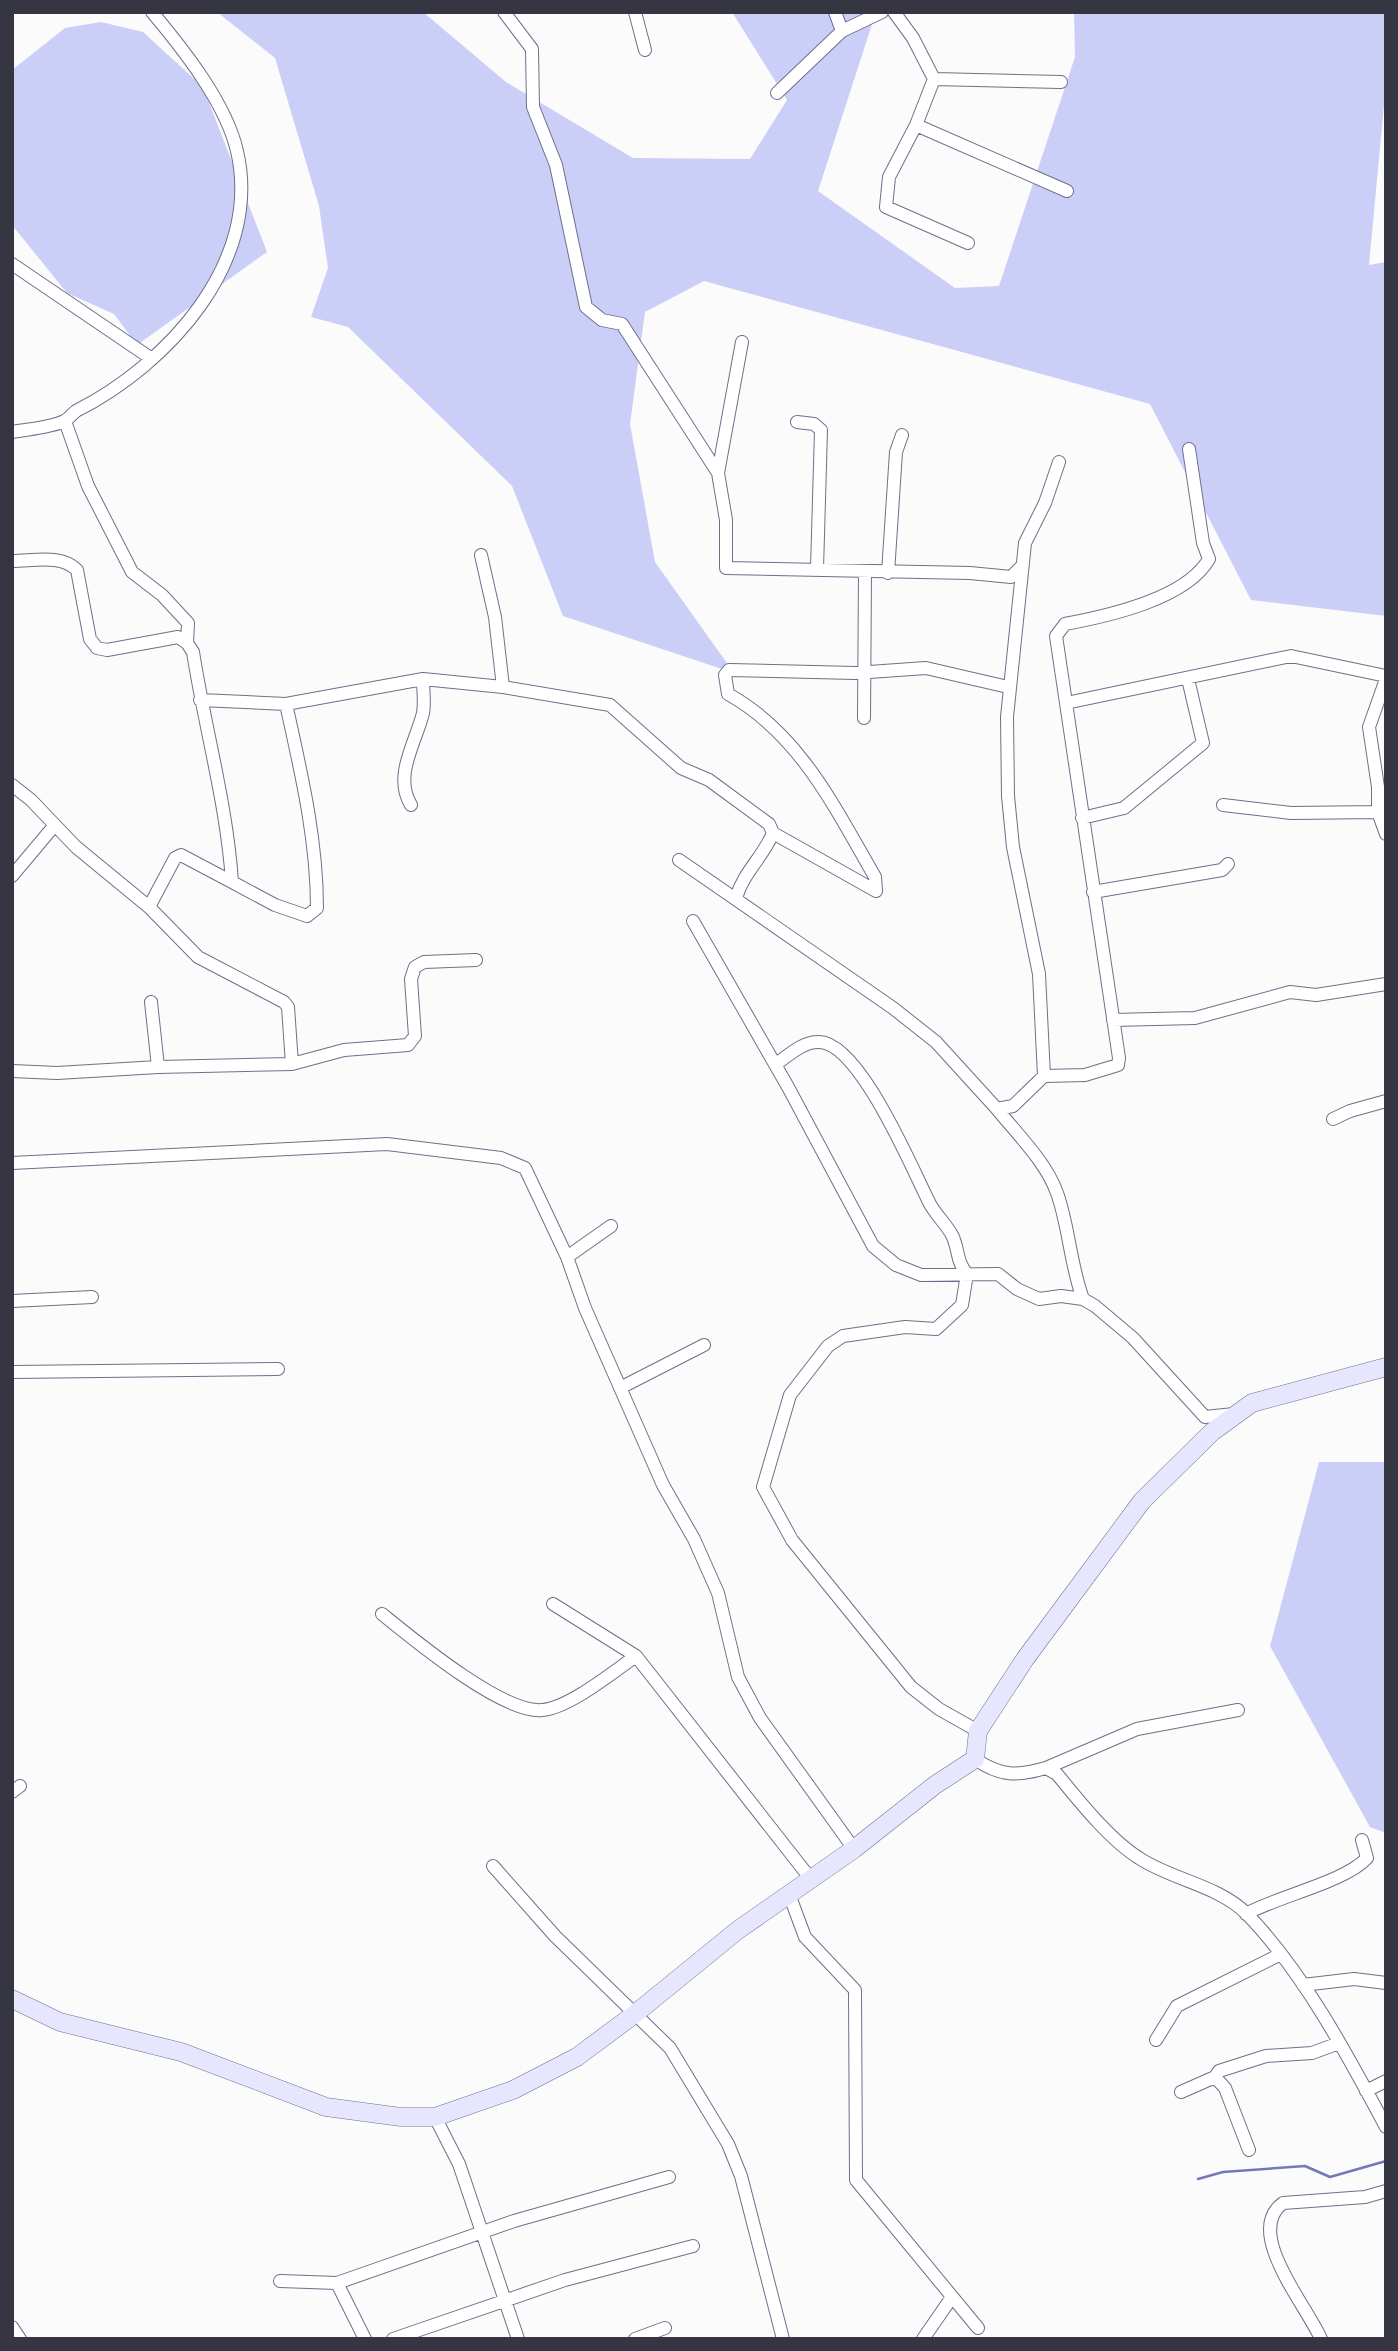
<svg xmlns="http://www.w3.org/2000/svg" width="1398" height="2351" font-family="Poppins,sans-serif">
<style>
.green{fill:#cbcff7}
.lines{fill:none;stroke-linecap:round;stroke-linejoin:round}
.stream{stroke:#7578b6;stroke-width:2.5}
.street-casing{stroke:#6d708a;stroke-width:14}
.secondary-casing{stroke:#6d708a;stroke-width:19}
.street{stroke:#fff;stroke-width:12}
.secondary{stroke:#e6e7fe;stroke-width:18}
</style>
<rect width="100%" height="100%" fill="#fbfbfb"/>
<path class="green" d="M 217,12 L 423,12 L 506,82 L 633,158 L 750,159 L 787,100 L 732,12 L 876,12 L 818,191 L 955,288 L 999,286 L 1075,57 L 1074,12 L 1386,12 L 1386,84 L 1369,265 L 1386,262 L 1386,616 L 1251,600 L 1150,404 L 704,281 L 645,312 L 630,424 L 655,562 L 734,673 L 563,616 L 512,486 L 348,327 L 311,317 L 328,268 L 319,206 L 275,58 Z
M 101,22 L 143,32 L 203,87 L 267,252 L 137,345 L 114,314 L 67,293 L 12,225 L 12,70 L 65,28 Z
M 1319,1462 L 1386,1462 L 1386,1833 L 1370,1827 L 1270,1646 Z"/>
<g class="lines">
<path class="stream" d="M 1198,2179 L 1223,2172 L 1305,2166 L 1330,2177 L 1386,2161"/>
<defs>
<path id="street" d="M 504,12 L 532,49 L 533,107 L 556,165 L 586,307 L 602,320 L 622,324 L 718,473 L 726,520 L 726,568 L 970,573 L 1011,577 L 1021,567
M 635,12 L 645,50
M 835,12 L 842,31
M 894,12 L 913,38 L 934,79 L 916,125 L 889,177 L 886,207 L 968,243
M 934,79 L 1061,82
M 777,93 L 842,31 L 882,12
M 916,125 L 1067,191
M 12,264 L 152,359
M 65,421 L 88,486 L 132,572 L 162,595 L 188,623 L 187,643
M 797,422 L 814,424 L 821,430 L 817,569
M 12,432 C 28,429 50,428 64,421 C 69,419 72,414 76,411 C 167,365 263,262 237,151 C 226,103 183,49 152,12
M 1059,462 L 1045,503 L 1025,543 L 1007,717 L 1008,796 L 1013,847 L 1039,974 L 1044,1076 L 1013,1106 L 997,1109 C 1018,1135 1046,1162 1057,1193 C 1069,1226 1070,1264 1083,1299
M 718,473 L 742,342
M 481,555 L 495,617 L 503,687
M 12,561 C 34,561 61,554 77,570 L 90,639 L 97,648 L 107,650 L 178,637 L 187,643 L 193,652 C 205,729 227,805 232,882 L 275,905 L 307,916 L 317,908 C 317,839 301,772 286,704 L 423,679 L 503,687 L 610,705 L 681,768 L 709,780 L 769,824 L 773,833 L 876,891 L 875,877 C 835,808 800,734 728,694 L 725,675 L 729,670 L 855,673 L 926,668 L 1008,687
M 888,573 L 896,452 L 902,435
M 1386,679 L 1369,727 L 1378,787 L 1378,812 L 1386,834
M 200,700 L 286,704
M 1066,703 L 1291,656 L 1386,676
M 864,718 L 865,572
M 12,785 L 31,800 L 76,847 L 149,907 L 175,858 L 181,855 L 232,882
M 411,805 C 393,776 416,742 423,713 C 425,703 423,690 423,679
M 1223,805 L 1291,813 L 1378,812
M 1082,818 L 1124,808 L 1203,743 L 1188,679
M 679,860 L 893,1008 L 936,1042 L 997,1109
M 12,876 L 54,826
M 1093,892 L 1222,870 L 1228,864
M 736,898 C 743,873 763,857 773,833
M 149,907 L 198,957 L 284,1002 L 288,1007 L 292,1064
M 693,921 L 788,1087 L 873,1246 L 896,1265 L 921,1275 L 998,1274 L 1017,1289 L 1039,1299 L 1061,1296 L 1083,1299 L 1095,1306 L 1133,1338 L 1205,1417 L 1234,1414
M 151,1002 L 158,1067 L 292,1064 L 344,1050 L 408,1045 L 415,1036 L 411,979 L 415,967 L 424,962 L 476,960
M 1113,1020 L 1195,1018 L 1290,992 L 1316,995 L 1386,984
M 776,1064 C 788,1056 802,1042 818,1042 C 859,1040 913,1171 930,1204 C 936,1215 946,1224 952,1235 C 959,1249 956,1261 967,1274 L 962,1305 L 936,1329 L 905,1327 L 843,1336 L 828,1346 L 790,1395 L 763,1487 L 792,1540 L 911,1687 L 939,1709 L 978,1731
M 12,1071 L 57,1073 L 158,1067
M 1044,1076 L 1085,1075 L 1118,1065 L 1119,1058 L 1056,636 L 1065,624 C 1108,616 1186,599 1209,559 L 1203,543 L 1189,449
M 1333,1119 L 1350,1111 L 1386,1101
M 12,1163 L 387,1144 L 501,1158 L 525,1168 L 567,1257 L 585,1308 L 663,1485 L 694,1539 L 718,1593 L 738,1677 L 760,1718 L 854,1849
M 567,1257 L 611,1226
M 12,1301 L 92,1297
M 12,1372 L 278,1369
M 620,1388 L 704,1345
M 553,1604 L 636,1656 L 810,1878
M 382,1614 C 413,1639 503,1714 542,1710 C 569,1708 613,1672 636,1656
M 975,1759 C 1001,1777 1018,1776 1046,1768 L 1057,1774 C 1079,1801 1110,1840 1139,1858 C 1172,1880 1218,1885 1247,1914 C 1304,1973 1348,2056 1386,2127
M 1046,1768 L 1137,1729 L 1238,1710
M 12,1792 L 20,1786
M 493,1866 L 555,1936 L 670,2048 L 728,2144 L 741,2176 L 783,2339
M 789,1894 L 805,1937 L 855,1990 L 856,2180 L 978,2328
M 1246,1914 C 1278,1896 1345,1882 1367,1858 L 1362,1840
M 1303,1985 L 1354,1979 L 1386,1983
M 1156,2040 L 1177,2006 L 1279,1955
M 1215,2077 L 1225,2088 L 1249,2150
M 1366,2091 L 1386,2081
M 1181,2092 L 1215,2077 L 1219,2071 L 1266,2056 L 1312,2053 L 1339,2043
M 435,2117 L 459,2164 L 518,2339
M 280,2281 L 337,2283 L 514,2221 L 669,2177
M 337,2283 L 365,2339
M 12,2327 L 20,2339
M 393,2339 L 565,2280 L 693,2246
M 635,2339 L 665,2328
M 923,2339 L 952,2297
M 1321,2339 C 1307,2306 1243,2232 1283,2203 L 1365,2197 L 1386,2191"/>
<path id="secondary" d="M 12,1999 L 60,2022 L 181,2052 L 326,2107 L 401,2117 L 435,2117 L 513,2090 L 577,2057 L 636,2013 L 738,1930 L 854,1849 L 935,1785 L 975,1759 L 978,1731 L 1025,1659 L 1142,1501 L 1212,1432 L 1252,1403 L 1386,1367"/>
</defs>
<use href="#street" class="street-casing"/>
<use href="#secondary" class="secondary-casing"/>
<use href="#street" class="street"/>
<use href="#secondary" class="secondary"/>
</g>
<rect width="1398" height="2351" fill="none" stroke="#353641" stroke-width="28"/>
</svg>
